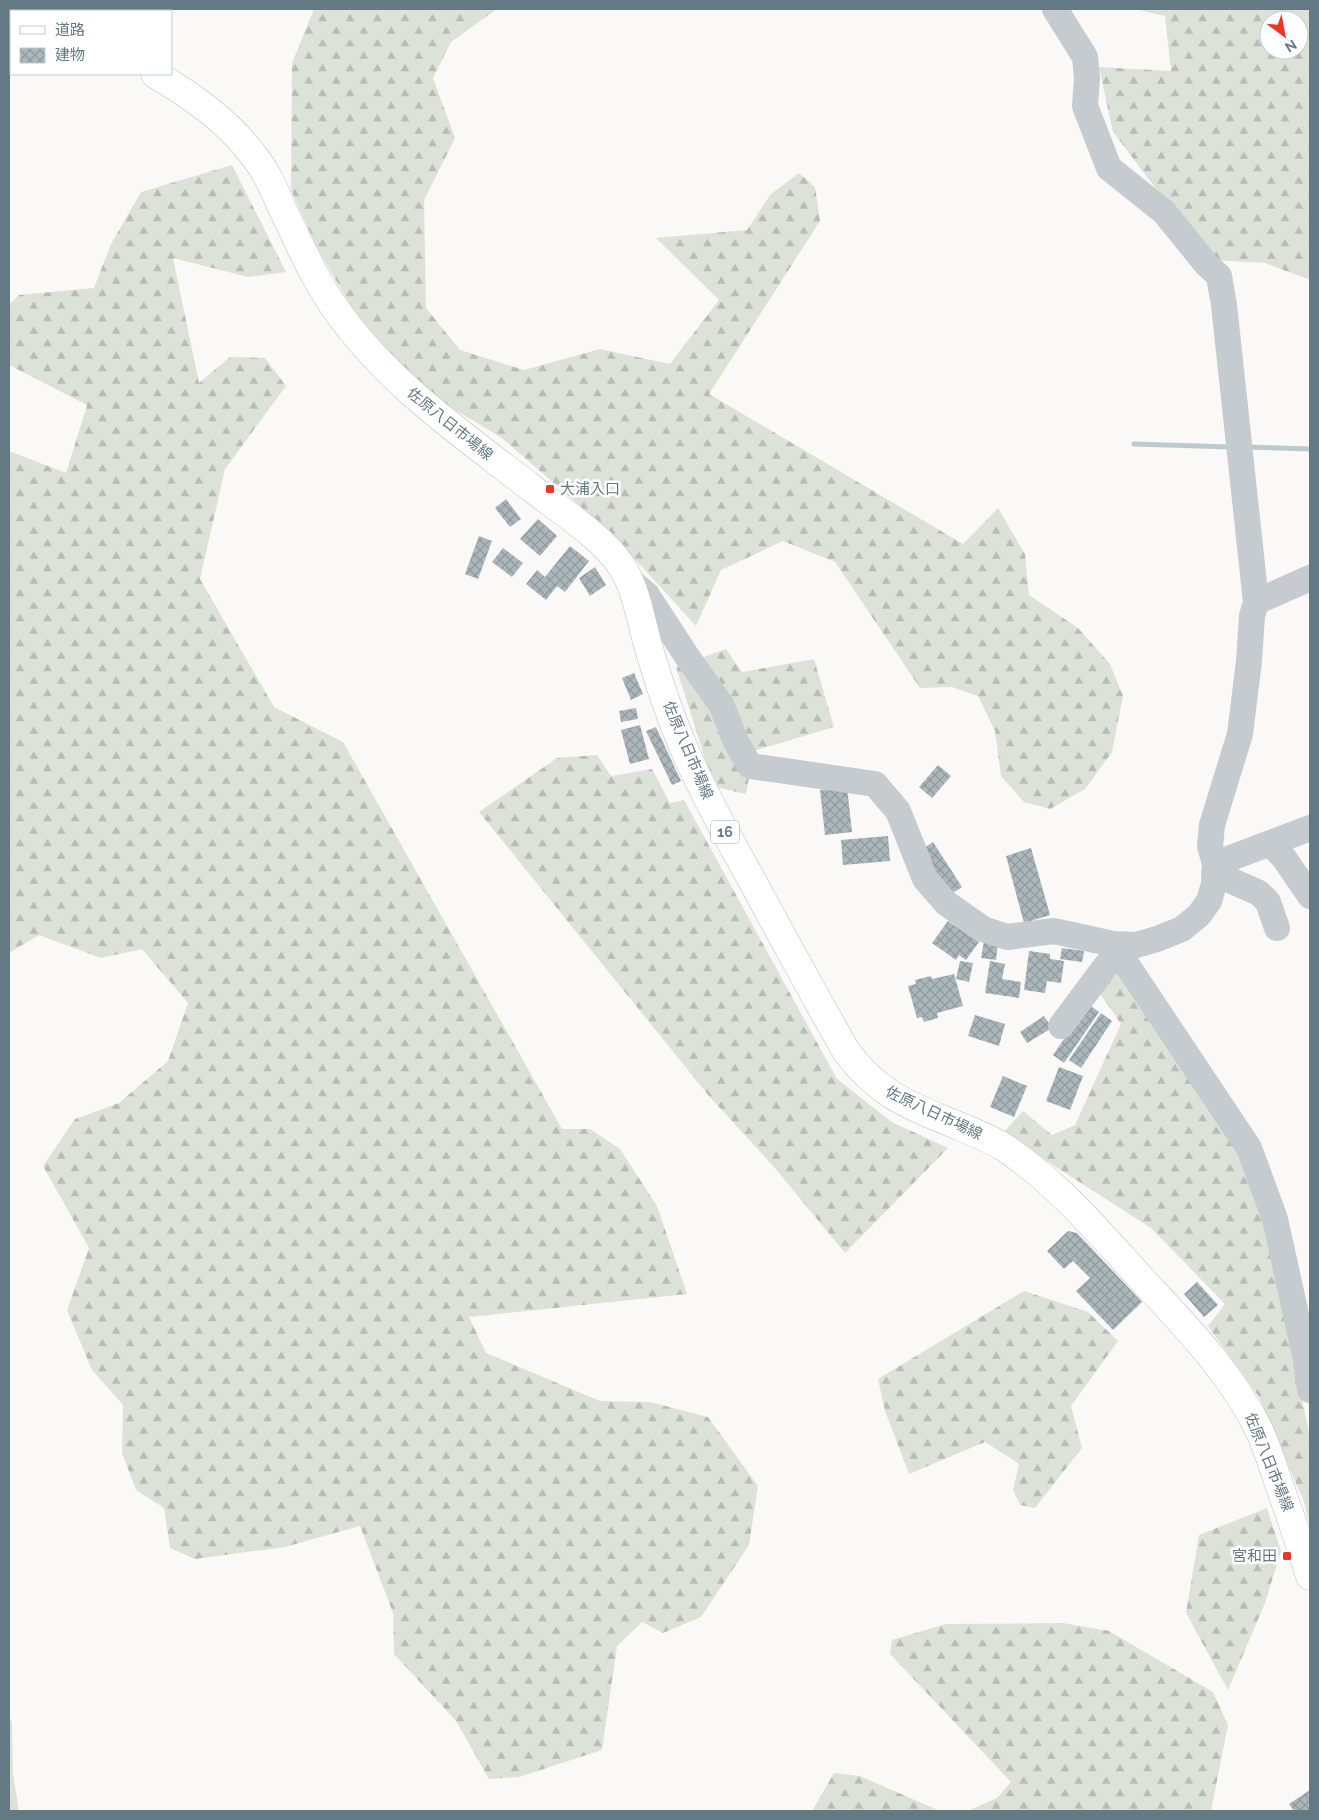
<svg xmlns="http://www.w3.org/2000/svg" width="1319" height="1820" font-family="Raleway,'Noto Sans JP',sans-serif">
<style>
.forest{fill:url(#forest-firs);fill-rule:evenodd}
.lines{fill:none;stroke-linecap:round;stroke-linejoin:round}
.stream{stroke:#bbcbcd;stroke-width:5}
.building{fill:url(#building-cross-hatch)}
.major-casing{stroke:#b8bfc2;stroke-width:29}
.minor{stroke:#c5cbce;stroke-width:26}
.major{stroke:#fff;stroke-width:28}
.poi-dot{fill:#ed3525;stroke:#fff;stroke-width:2}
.labels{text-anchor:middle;stroke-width:5;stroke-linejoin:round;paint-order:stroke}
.shield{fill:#fff;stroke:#92a2a9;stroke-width:1}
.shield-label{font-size:14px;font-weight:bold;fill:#637a84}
.street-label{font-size:15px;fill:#637a84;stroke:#fff}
.poi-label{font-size:15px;fill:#637a84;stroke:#fff;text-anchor:start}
</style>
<defs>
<pattern id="forest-firs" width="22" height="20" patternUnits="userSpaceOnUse" patternTransform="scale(1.25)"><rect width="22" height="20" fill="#dde2d8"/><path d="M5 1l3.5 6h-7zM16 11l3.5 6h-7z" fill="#b7bcb5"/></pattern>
<pattern id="building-cross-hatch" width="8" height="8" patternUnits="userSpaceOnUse" patternTransform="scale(1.25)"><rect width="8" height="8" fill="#abb7bb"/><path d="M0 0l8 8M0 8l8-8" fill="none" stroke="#8f9a9e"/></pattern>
</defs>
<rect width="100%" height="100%" fill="#faf9f8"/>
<path class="forest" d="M 314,9 L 497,9 L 451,42 L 433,78 L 455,138 L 424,200 L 426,308 L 460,350 L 524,370 L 600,349 L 670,364 L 719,300 L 656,238 L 747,230 L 771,194 L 799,173 L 815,187 L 820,221 L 709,394 L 963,544 L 998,508 L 1025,554 L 1029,595 L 1078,628 L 1110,664 L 1123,696 L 1112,752 L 1085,789 L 1050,809 L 1024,802 L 1001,776 L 995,731 L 978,696 L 952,687 L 920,688 L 835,562 L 783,541 L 721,570 L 696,626 L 610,532 L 502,438 L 437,399 L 363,326 L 317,248 L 291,190 L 292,63 Z
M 1135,9 L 1310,9 L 1310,280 L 1265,263 L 1210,260 L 1113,132 L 1099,67 L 1171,71 L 1165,16 ZM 1269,20 L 1299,20 L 1299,50 L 1269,50 Z
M 232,165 L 286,272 L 248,277 L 173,258 L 199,383 L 230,357 L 265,358 L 286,386 L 225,469 L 200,579 L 274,707 L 343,742 L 562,1129 L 590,1129 L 620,1149 L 657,1206 L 687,1294 L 469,1317 L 486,1353 L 600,1401 L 650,1402 L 708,1417 L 758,1486 L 749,1545 L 701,1617 L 663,1633 L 642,1622 L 617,1646 L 602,1750 L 519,1777 L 489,1779 L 456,1721 L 394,1654 L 393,1613 L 360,1526 L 285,1547 L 195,1559 L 170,1548 L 164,1508 L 136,1490 L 122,1453 L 123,1405 L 92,1370 L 67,1310 L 89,1248 L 43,1166 L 75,1119 L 119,1103 L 168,1061 L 188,1003 L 142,949 L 101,958 L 39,935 L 9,953 L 9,451 L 66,473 L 87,405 L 9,365 L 9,305 L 19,295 L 94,288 L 111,244 L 141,192 Z
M 726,649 L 742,672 L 814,659 L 834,727 L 754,751 L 746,794 L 719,788 L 706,762 L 676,667 Z
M 597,755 L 611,776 L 652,769 L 670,803 L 684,800 L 837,1079 L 892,1122 L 948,1148 L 845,1253 L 774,1167 L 709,1096 L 479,812 L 557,758 Z
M 1120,970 L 1239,1147 L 1264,1225 L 1310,1436 L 1310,1527 L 1304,1502 L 1259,1397 L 1208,1326 L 1225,1304 L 1151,1228 L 1003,1133 L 1023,1111 L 1052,1135 L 1075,1125 L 1121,1024 L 1099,992 Z
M 1024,1291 L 1088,1312 L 1118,1341 L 1071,1406 L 1082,1448 L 1035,1508 L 1020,1505 L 1013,1490 L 1019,1464 L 985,1442 L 909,1474 L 885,1411 L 878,1379 Z
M 1267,1508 L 1281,1551 L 1265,1603 L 1228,1690 L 1186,1613 L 1199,1535 Z
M 1063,1623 L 1109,1631 L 1213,1692 L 1228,1725 L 1211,1811 L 968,1811 L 997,1798 L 1011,1782 L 890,1654 L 892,1640 L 946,1624 Z
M 9,1715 L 12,1723 L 13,1774 L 19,1811 L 9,1811 Z
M 834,1773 L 860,1776 L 940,1811 L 812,1811 Z"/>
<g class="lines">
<path class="stream" d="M 1134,444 L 1231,447
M 1247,447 L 1310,449"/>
</g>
<path class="building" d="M 506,499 L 521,519 L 510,527 L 495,508 Z
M 538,519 L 557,536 L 540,556 L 520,539 Z
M 479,536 L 492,541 L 478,579 L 465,574 Z
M 570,546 L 589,561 L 565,592 L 557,586 L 546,600 L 526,584 L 537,570 L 545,577 Z
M 503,548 L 523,563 L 512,577 L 492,562 Z
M 595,567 L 606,585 L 590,596 L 579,578 Z
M 634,673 L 643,694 L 631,700 L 622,678 Z
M 636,708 L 638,719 L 621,722 L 619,711 Z
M 640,725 L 649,759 L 630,764 L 621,730 Z
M 656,727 L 681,781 L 672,785 L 646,731 Z
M 938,765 L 951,776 L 932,798 L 919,787 Z
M 847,787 L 852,832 L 825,835 L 820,790 Z
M 888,836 L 890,861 L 843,865 L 841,840 Z
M 933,842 L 962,887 L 951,894 L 921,850 Z
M 1031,848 L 1050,915 L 1024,923 L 1006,856 Z
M 948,921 L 979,942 L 966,960 L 959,955 L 956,960 L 932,943 Z
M 984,941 L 998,943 L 996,960 L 981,958 Z
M 1062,948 L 1084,951 L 1082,962 L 1060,959 Z
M 1029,951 L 1050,954 L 1050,959 L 1064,961 L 1061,983 L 1047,981 L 1045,993 L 1024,990 Z
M 960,961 L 973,963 L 969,982 L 956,979 Z
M 990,961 L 1005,964 L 1002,979 L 1021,982 L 1019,998 L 985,993 Z
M 954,974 L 963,1006 L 937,1013 L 938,1018 L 924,1022 L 922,1017 L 917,1018 L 908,986 L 916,984 L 915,980 L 931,976 L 932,979 Z
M 1088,1004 L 1099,1012 L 1064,1063 L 1053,1055 Z
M 1101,1013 L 1112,1021 L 1081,1068 L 1069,1060 Z
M 975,1015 L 1005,1024 L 999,1046 L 968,1036 Z
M 1044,1016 L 1052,1028 L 1027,1043 L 1020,1032 Z
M 1059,1067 L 1083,1076 L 1070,1110 L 1046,1101 Z
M 1003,1076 L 1027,1086 L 1014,1117 L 990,1107 Z
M 1068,1231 L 1077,1233 L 1142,1302 L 1113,1330 L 1076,1291 L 1090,1278 L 1073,1261 L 1064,1269 L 1047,1251 Z
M 1197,1282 L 1218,1305 L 1204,1317 L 1184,1294 Z
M 1310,1790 L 1310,1811 L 1294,1811 L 1289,1804 Z"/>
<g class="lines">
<defs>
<path id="major" d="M 43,9 L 47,11
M 155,74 C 192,96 228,121 254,156 C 267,172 275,192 283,210 C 299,243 314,278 335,308 C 387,383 463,435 534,490 C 560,510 606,540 622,567 C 636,589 640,617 647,642 C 658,680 670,717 686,753 C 706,798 730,841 754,884 C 784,940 815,996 846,1051 C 879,1096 911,1106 961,1127 C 975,1133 991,1139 1005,1148 C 1056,1182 1097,1230 1138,1275 C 1182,1323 1230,1370 1259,1430 C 1268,1449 1274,1470 1281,1490 C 1291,1518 1301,1547 1310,1576"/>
</defs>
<use href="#major" class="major-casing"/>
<path class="minor" d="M 628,579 L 647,595 L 686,655 L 722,706 L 736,742 L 750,766 L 875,784 L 898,811 L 925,879 L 946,903 L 983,929 L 1007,937 L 1054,931 L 1113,944 L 1136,945 L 1157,939 L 1182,929 L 1199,915 L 1209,901 L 1214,884 L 1215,864 L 1210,846 L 1212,825 L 1240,734 L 1249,661 L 1252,616 L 1256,602 L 1224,305 L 1219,276 L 1207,265 L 1164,212 L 1109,168 L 1085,106 L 1087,78 L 1085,57 L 1055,9
M 1256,602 L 1310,578
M 1271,844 L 1284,858 L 1310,896
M 1215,864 L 1310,828
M 1214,873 L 1259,893 L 1268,902 L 1277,928
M 1113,944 L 1249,1148 L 1275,1219 L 1305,1355 L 1310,1390
M 1061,1026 L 1105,967 L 1119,953"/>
<use href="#major" class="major"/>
</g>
<g class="poi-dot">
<rect x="545" y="484" width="10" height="10" rx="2.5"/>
<rect x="1282" y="1551" width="10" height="10" rx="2.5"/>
</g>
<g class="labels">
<rect class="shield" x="711" y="820.5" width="28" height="23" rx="4"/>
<g class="shield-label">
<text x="725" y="837">16</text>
</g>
<g class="street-label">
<text transform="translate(450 424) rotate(39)" y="5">佐原八日市場線</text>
<text transform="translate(688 750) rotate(67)" y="5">佐原八日市場線</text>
<text transform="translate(934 1113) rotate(25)" y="5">佐原八日市場線</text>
<text transform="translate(1269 1462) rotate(68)" y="5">佐原八日市場線</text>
</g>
<g class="poi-label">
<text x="560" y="494">大浦入口</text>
<text x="1277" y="1561" text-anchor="end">宮和田</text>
</g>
</g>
<rect width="1319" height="1820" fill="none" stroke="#637a84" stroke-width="20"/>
<rect x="10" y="10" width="162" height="65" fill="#ffffff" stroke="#c1cace"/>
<rect x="20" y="26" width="25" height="8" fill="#ffffff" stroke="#c1cace"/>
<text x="55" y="35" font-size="15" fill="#637a84">道路</text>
<rect x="20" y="48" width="25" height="15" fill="url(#building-cross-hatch)" stroke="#c1cace"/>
<text x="55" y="60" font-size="15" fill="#637a84">建物</text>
<g transform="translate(1284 35) rotate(148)"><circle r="24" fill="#ffffff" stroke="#c1cace"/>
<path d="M0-4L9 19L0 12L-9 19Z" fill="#ed3525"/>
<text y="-8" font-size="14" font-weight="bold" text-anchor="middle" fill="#637a84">N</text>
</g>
</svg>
